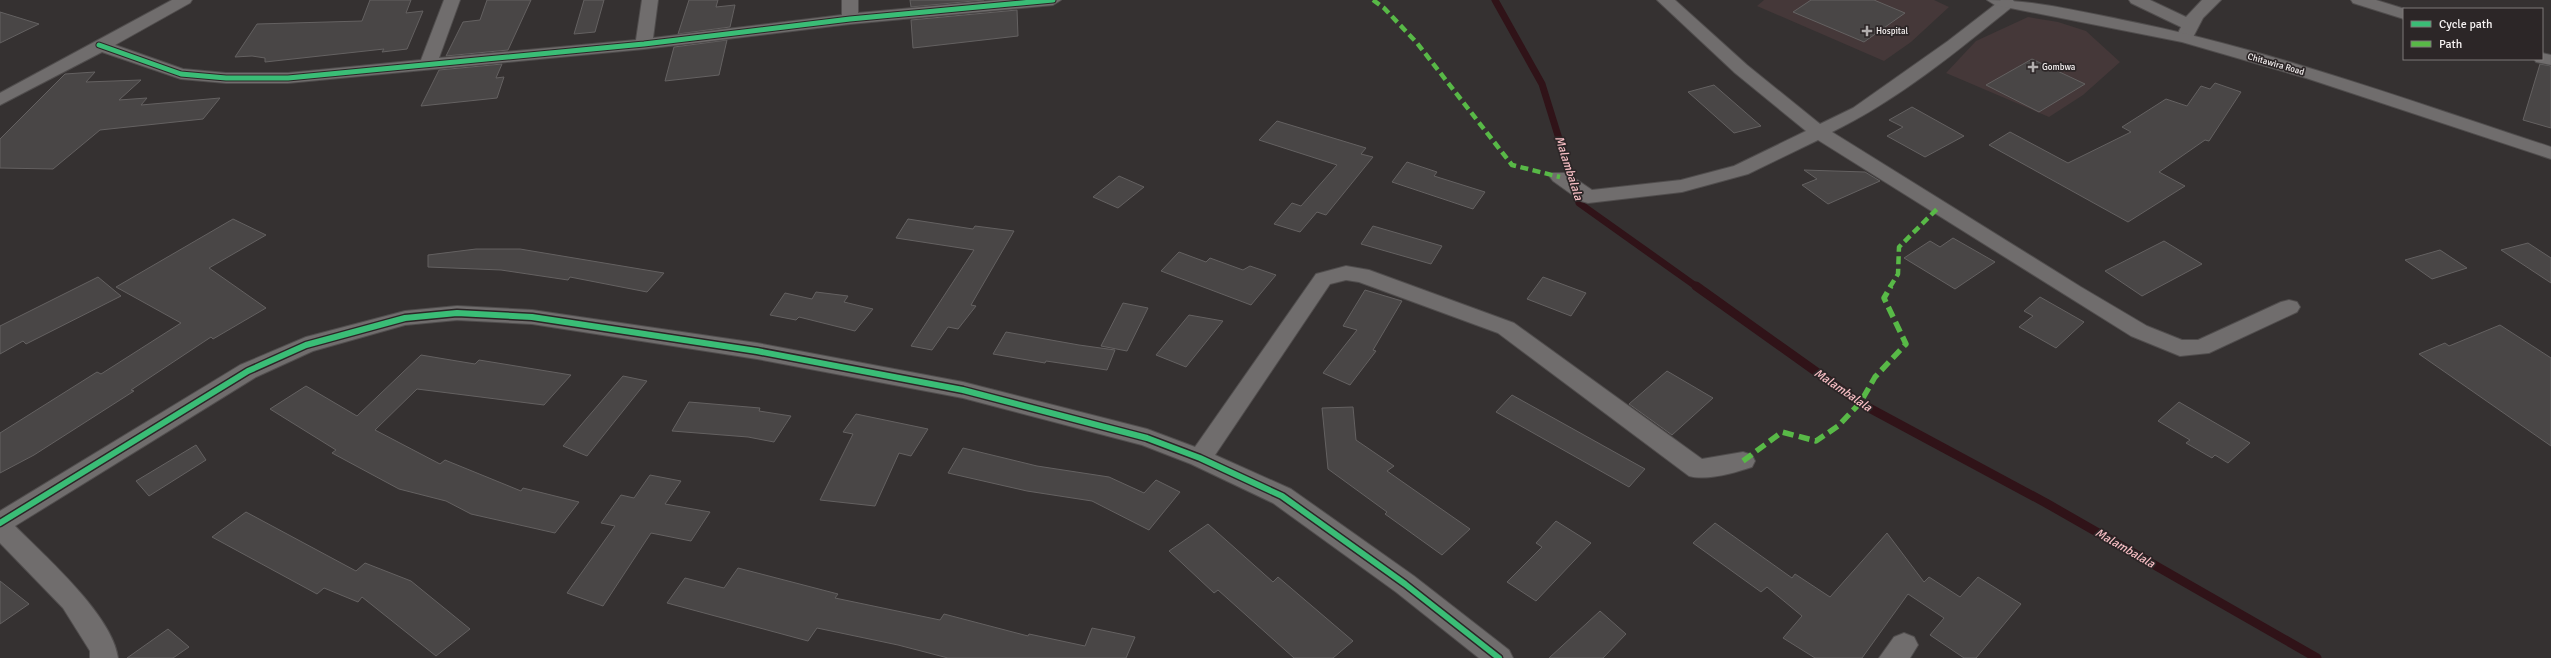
<svg xmlns="http://www.w3.org/2000/svg" width="2551" height="658" font-family="Signika,sans-serif">
<style>
.built{fill:#453839}
.lines{fill:none;stroke-linecap:round;stroke-linejoin:round}
.stream-far1{stroke:#301318;stroke-width:7}
.stream{stroke:#301318;stroke-width:9}
.building{fill:#494646;stroke:#646161}
.street-casing{stroke:#504d4d;stroke-width:2}
.secondary-casing{stroke:#504d4d;stroke-width:2}
.street{fill:#706d6d;fill-rule:evenodd}
.secondary{fill:#706d6d;fill-rule:evenodd}
.quiet-far1{stroke:#58b947;stroke-width:4.5;stroke-dasharray:8 4.5;stroke-linecap:butt}
.quiet{stroke:#58b947;stroke-width:5.5;stroke-dasharray:11 5.5;stroke-linecap:butt}
.cycleway-far1-casing{stroke:#2c2627;stroke-width:7}
.cycleway-casing{stroke:#2c2627;stroke-width:9}
.cycleway-far1{stroke:#3abd76;stroke-width:5}
.cycleway{stroke:#3abd76;stroke-width:6}
.poi-dot{fill:#b2aeae;stroke:#2c2627;stroke-width:1.5}
.labels{text-anchor:middle;stroke-width:3.5;stroke-linejoin:round;paint-order:stroke}
.far-poi-label{font-size:9px;fill:#f6f2f2;stroke:#2c2627;text-anchor:start}
.far-street-label{font-size:9px;fill:#f6f2f2;stroke:#2c2627}
.water-label{font-size:12px;font-style:italic;fill:#f7bec4;stroke:#2c2627}
</style>
<rect width="100%" height="100%" fill="#353131"/>
<path class="built" d="M 1764,0 L 1934,0 L 1949,7 L 1911,42 L 1884,61 L 1757,6 Z
M 2028,17 L 2058,22 L 2086,31 L 2120,62 L 2083,95 L 2049,117 L 1946,73 L 1976,41 Z"/>
<g class="lines">
<path class="stream-far1" d="M 1495,0 L 1542,84 L 1579,203 L 1697,287"/>
<path class="stream" d="M 1696,286 L 1860,403 L 2046,503 L 2317,658"/>
</g>
<path class="building" d="M 370,0 L 411,0 L 406,13 L 423,11 L 407,49 L 382,52 L 384,49 L 265,62 L 265,58 L 252,56 L 235,57 L 257,24 L 362,21 Z
M 487,0 L 531,0 L 508,50 L 446,56 L 463,22 L 480,20 Z
M 584,0 L 604,0 L 595,32 L 574,34 Z
M 689,0 L 718,0 L 716,7 L 735,5 L 730,27 L 678,34 Z
M 910,0 L 984,0 L 911,7 Z
M 1811,0 L 1874,0 L 1905,13 L 1864,42 L 1793,12 Z
M 1017,10 L 1018,36 L 913,48 L 911,20 Z
M 0,12 L 39,24 L 0,43 Z
M 727,40 L 719,75 L 665,81 L 674,47 Z
M 2032,59 L 2085,84 L 2039,112 L 1986,85 Z
M 502,64 L 496,78 L 504,77 L 497,98 L 421,106 L 439,70 Z
M 2540,64 L 2551,66 L 2551,128 L 2523,120 Z
M 95,72 L 86,82 L 141,80 L 119,100 L 147,98 L 141,105 L 220,98 L 203,119 L 100,130 L 53,169 L 0,168 L 0,139 L 65,74 Z
M 2215,83 L 2241,92 L 2209,141 L 2205,140 L 2159,172 L 2185,186 L 2128,222 L 1989,145 L 2010,132 L 2068,163 L 2131,132 L 2122,127 L 2166,99 L 2187,106 L 2201,86 L 2210,89 Z
M 1714,85 L 1761,126 L 1734,133 L 1688,92 Z
M 1912,107 L 1964,136 L 1925,157 L 1887,136 L 1903,127 L 1889,120 Z
M 1277,121 L 1366,148 L 1361,154 L 1373,157 L 1326,215 L 1317,212 L 1300,232 L 1274,224 L 1292,203 L 1301,206 L 1337,165 L 1259,140 Z
M 1407,162 L 1437,172 L 1434,176 L 1485,192 L 1473,209 L 1392,182 Z
M 1804,170 L 1865,172 L 1880,181 L 1828,204 L 1802,185 L 1817,179 Z
M 1119,176 L 1144,187 L 1118,208 L 1093,197 Z
M 233,219 L 266,235 L 209,268 L 266,308 L 213,339 L 211,337 L 131,390 L 134,391 L 34,455 L 0,473 L 0,433 L 97,372 L 101,374 L 181,323 L 116,287 Z
M 908,219 L 973,229 L 975,226 L 1014,231 L 971,305 L 976,306 L 958,329 L 948,327 L 932,350 L 911,346 L 974,250 L 896,238 Z
M 1373,226 L 1442,246 L 1431,264 L 1361,244 Z
M 1953,238 L 1995,262 L 1955,289 L 1904,258 L 1930,241 L 1940,247 Z
M 2164,241 L 2202,264 L 2142,296 L 2105,271 Z
M 2528,243 L 2551,258 L 2551,283 L 2501,250 Z
M 476,249 L 520,249 L 664,273 L 647,292 L 570,277 L 568,280 L 501,270 L 428,267 L 428,255 Z
M 2440,250 L 2467,268 L 2432,279 L 2405,260 Z
M 1179,252 L 1206,262 L 1210,258 L 1243,270 L 1250,266 L 1276,275 L 1251,305 L 1161,271 Z
M 98,277 L 121,296 L 26,344 L 23,341 L 0,354 L 0,326 Z
M 1543,277 L 1586,293 L 1571,316 L 1527,299 Z
M 1365,290 L 1402,301 L 1373,350 L 1376,351 L 1350,385 L 1323,373 L 1357,330 L 1343,326 Z
M 816,292 L 848,296 L 844,302 L 873,309 L 855,331 L 799,317 L 796,320 L 770,315 L 785,293 L 812,299 Z
M 2040,297 L 2084,322 L 2056,348 L 2019,327 L 2033,316 L 2024,311 Z
M 1123,303 L 1148,308 L 1127,351 L 1101,346 Z
M 1189,315 L 1223,321 L 1186,367 L 1156,355 Z
M 2500,325 L 2551,358 L 2551,446 L 2419,354 L 2445,343 L 2449,346 Z
M 1006,332 L 1079,345 L 1115,350 L 1107,370 L 1046,361 L 1045,363 L 993,354 Z
M 421,355 L 475,364 L 479,360 L 571,375 L 544,405 L 417,389 L 375,430 L 440,464 L 445,460 L 521,491 L 523,488 L 579,502 L 555,533 L 471,514 L 446,501 L 399,489 L 332,453 L 336,450 L 270,409 L 306,386 L 357,416 Z
M 1667,371 L 1713,398 L 1672,435 L 1629,404 Z
M 623,376 L 647,381 L 587,456 L 563,446 Z
M 1512,395 L 1645,469 L 1629,487 L 1496,412 Z
M 689,402 L 760,408 L 759,411 L 791,416 L 774,442 L 748,437 L 672,431 Z
M 2179,402 L 2250,443 L 2228,463 L 2215,455 L 2212,458 L 2186,443 L 2190,440 L 2158,421 Z
M 1353,407 L 1356,440 L 1394,466 L 1387,471 L 1470,529 L 1442,555 L 1385,514 L 1387,512 L 1328,469 L 1322,408 Z
M 856,414 L 928,429 L 911,456 L 899,453 L 875,506 L 820,500 L 853,434 L 843,432 Z
M 196,445 L 206,460 L 149,496 L 136,481 Z
M 963,448 L 1037,466 L 1109,477 L 1144,493 L 1156,480 L 1180,492 L 1149,530 L 1092,501 L 1027,491 L 948,473 Z
M 650,475 L 681,481 L 665,504 L 710,512 L 691,541 L 651,533 L 603,606 L 567,593 L 615,526 L 601,523 L 621,495 L 634,498 Z
M 246,512 L 356,571 L 365,563 L 411,581 L 470,629 L 436,656 L 362,597 L 358,602 L 324,588 L 317,594 L 212,537 Z
M 1556,521 L 1591,543 L 1536,601 L 1507,582 L 1542,547 L 1536,543 Z
M 1715,523 L 1792,578 L 1795,574 L 1830,597 L 1887,533 L 1924,582 L 1929,577 L 1960,597 L 1978,577 L 2021,604 L 1976,658 L 1964,658 L 1930,635 L 1944,618 L 1908,594 L 1862,658 L 1815,658 L 1783,638 L 1802,616 L 1767,587 L 1761,592 L 1693,543 Z
M 1208,524 L 1273,582 L 1278,577 L 1353,641 L 1333,658 L 1294,658 L 1218,590 L 1214,593 L 1169,551 Z
M 738,568 L 838,594 L 835,598 L 940,620 L 944,614 L 1028,636 L 1029,634 L 1085,646 L 1092,628 L 1135,637 L 1126,658 L 948,658 L 898,645 L 817,628 L 808,641 L 667,603 L 685,578 L 724,588 Z
M 0,581 L 29,604 L 0,624 Z
M 1600,611 L 1626,634 L 1603,658 L 1549,658 Z
M 168,629 L 189,647 L 173,658 L 127,658 Z"/>
<g class="lines">
<defs>
<path id="street" d="M 172,0 L 192,0 L 190,3 L 115,45 L 183,69 L 226,73 L 288,73 L 421,60 L 444,0 L 460,0 L 439,58 L 636,40 L 642,0 L 658,0 L 653,38 L 842,15 L 842,0 L 858,0 L 858,13 L 1000,0 L 1061,0 L 1053,5 L 850,24 L 644,49 L 288,83 L 226,83 L 181,79 L 102,52 L 0,105 L 0,93 Z
M 1657,0 L 1675,0 L 1747,65 L 1820,124 L 1853,108 L 1948,41 L 2001,0 L 2013,0 L 2015,3 L 2013,6 C 1956,52 1898,100 1832,132 L 2081,287 L 2147,326 L 2182,340 L 2198,340 L 2281,302 L 2289,300 L 2297,302 L 2300,307 L 2297,312 L 2209,353 L 2180,356 L 2131,336 L 1818,140 L 1748,174 L 1682,192 L 1588,203 L 1581,201 L 1553,181 L 1550,177 L 1553,173 L 1567,173 L 1592,190 L 1681,180 L 1734,166 L 1806,131 L 1735,73 Z
M 2129,0 L 2150,0 L 2186,17 L 2202,0 L 2221,0 L 2203,18 L 2191,41 L 2179,41 L 2176,37 L 2181,27 L 2131,3 Z
M 2351,0 L 2376,0 L 2405,9 L 2404,19 L 2353,3 Z
M 2542,53 L 2551,55 L 2551,65 L 2536,62 L 2534,59 L 2542,59 Z
M 1346,266 L 1369,270 L 1514,323 L 1702,459 L 1743,452 L 1752,455 L 1755,461 L 1752,467 C 1734,473 1707,481 1689,476 L 1498,333 L 1359,282 L 1346,280 L 1330,284 L 1215,455 L 1291,489 L 1414,576 L 1509,650 L 1513,658 L 1479,658 L 1396,592 L 1273,503 L 1191,464 L 1142,445 L 963,398 L 757,359 L 532,324 L 457,320 L 405,325 L 313,351 L 256,377 L 15,526 C 45,556 113,616 118,658 L 90,658 L 90,651 L 63,608 L 0,543 L 0,511 L 240,365 L 306,337 L 405,311 L 457,306 L 532,310 L 757,343 L 963,382 L 1147,429 L 1195,447 L 1316,274 Z
M 1904,633 L 1914,637 L 1918,645 L 1910,658 L 1879,658 L 1894,637 Z"/>
<path id="secondary" d="M 1987,0 C 2032,0 2074,10 2118,19 C 2266,48 2408,100 2551,147 L 2551,159 L 2306,78 L 2182,42 L 1995,5 Z"/>
</defs>
<use href="#street" class="street-casing"/>
<use href="#secondary" class="secondary-casing"/>
<use href="#street" class="street"/>
<use href="#secondary" class="secondary"/>
<path class="quiet-far1" d="M 1373,0 L 1384,8 L 1417,43 L 1512,165 L 1560,177
M 1890,287 L 1898,274 L 1899,247 L 1938,208"/>
<path class="quiet" d="M 1743,461 L 1782,432 L 1816,441 L 1838,426 L 1860,403 L 1875,377 L 1906,344 L 1884,298 L 1891,286"/>
<defs>
<path id="cycleway-far1" d="M 99,45 L 181,74 L 226,78 L 288,78 L 644,44 L 850,19 L 1053,0"/>
<path id="cycleway" d="M 0,523 L 248,371 L 306,345 L 405,318 L 457,313 L 532,317 L 757,351 L 963,390 L 1147,438 L 1200,458 L 1282,496 L 1405,584 L 1499,658"/>
</defs>
<use href="#cycleway-far1" class="cycleway-far1-casing"/>
<use href="#cycleway" class="cycleway-casing"/>
<use href="#cycleway-far1" class="cycleway-far1"/>
<use href="#cycleway" class="cycleway"/>
</g>
<g class="poi-dot">
<path d="M1865 25h4v4h4v4h-4v4h-4v-4h-4v-4h4z"/>
<path d="M2031 61h4v4h4v4h-4v4h-4v-4h-4v-4h4z"/>
</g>
<g class="labels">
<g class="far-poi-label">
<text x="1876" y="34">Hospital</text>
<text x="2042" y="70">Gombwa</text>
</g>
<g class="far-street-label">
<text transform="translate(2276 64) rotate(16)" y="3">Chitawira Road</text>
</g>
<g class="water-label">
<text transform="translate(1569 168) rotate(72)" y="4">Malambalala</text>
<text transform="translate(1843 390) rotate(34)" y="4">Malambalala</text>
<text transform="translate(2125 548) rotate(30)" y="4">Malambalala</text>
</g>
</g>
<rect x="2403" y="8" width="140" height="52" fill="#2c2627" stroke="#7d7878"/>
<rect x="2411" y="21" width="20" height="6" fill="#3abd76" stroke="#7d7878"/>
<text x="2439" y="28" font-size="12" fill="#f6f2f2">Cycle path</text>
<rect x="2411" y="41" width="20" height="6" fill="#58b947" stroke="#7d7878"/>
<text x="2439" y="48" font-size="12" fill="#f6f2f2">Path</text>
</svg>
